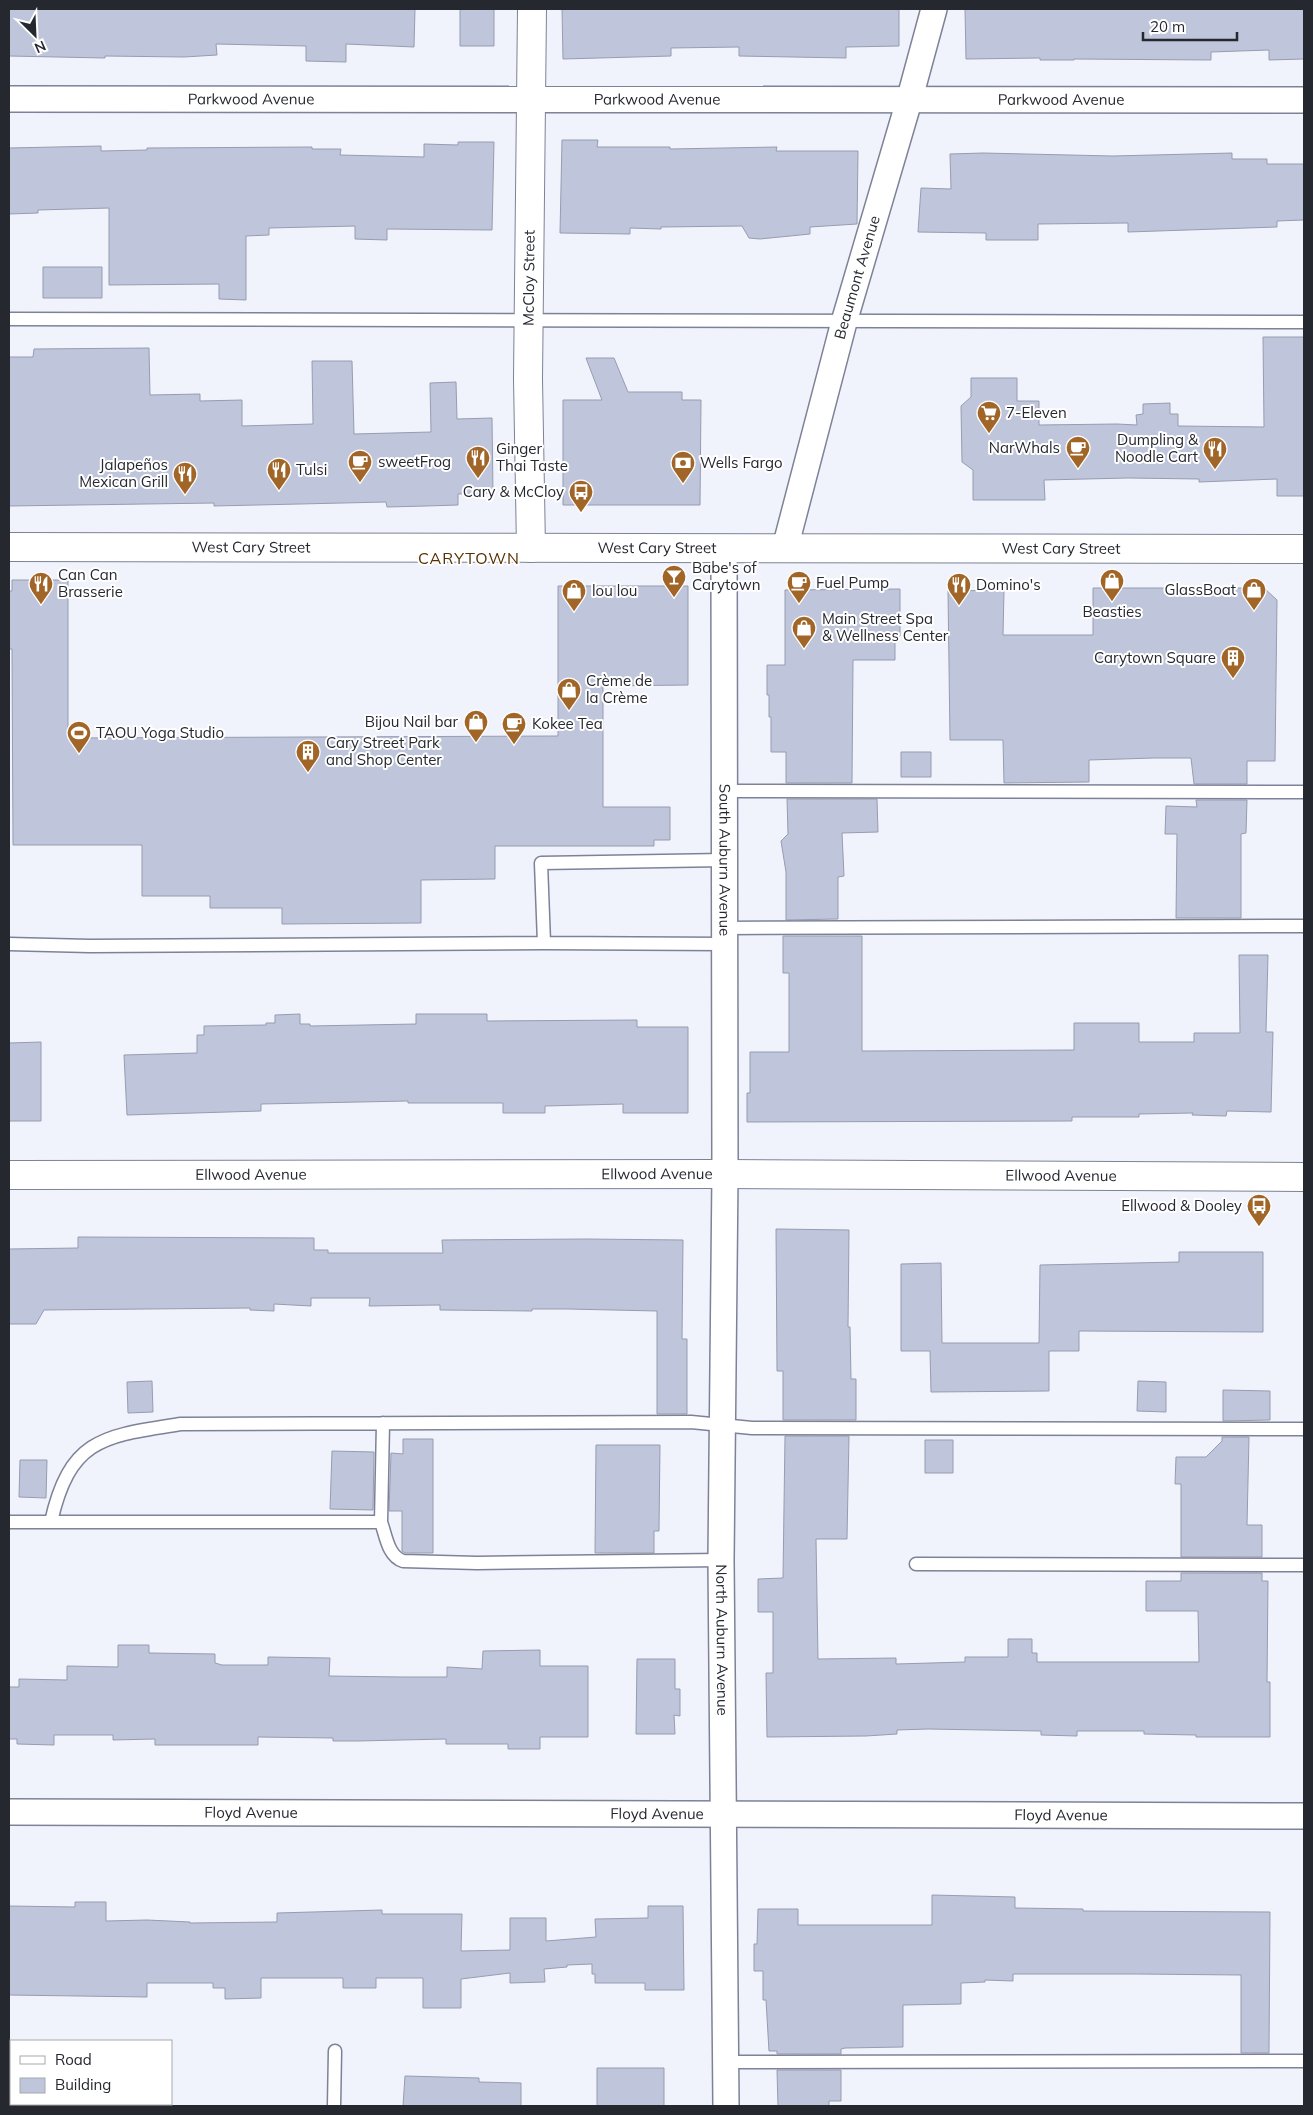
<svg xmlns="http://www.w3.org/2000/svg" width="1313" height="2115" font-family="Mulish,sans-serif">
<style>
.building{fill:#bfc5da;stroke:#979cb0}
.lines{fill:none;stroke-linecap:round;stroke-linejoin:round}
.lane-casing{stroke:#7d8296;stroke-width:15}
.street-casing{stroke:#7d8296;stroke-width:28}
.secondary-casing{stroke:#7d8296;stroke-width:30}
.primary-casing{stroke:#7d8296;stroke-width:30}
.lane{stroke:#fff;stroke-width:12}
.street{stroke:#fff;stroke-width:25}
.secondary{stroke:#fff;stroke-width:28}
.primary{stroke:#fff;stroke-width:28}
.labels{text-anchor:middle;stroke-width:4;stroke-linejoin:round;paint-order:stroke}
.street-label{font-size:15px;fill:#262830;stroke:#fff}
.poi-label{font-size:15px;fill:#262830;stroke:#fff;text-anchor:start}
.neighbourhood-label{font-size:16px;letter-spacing:1px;fill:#583101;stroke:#fff}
</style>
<rect width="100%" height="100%" fill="#f0f3fc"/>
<path class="building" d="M 9,9 L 415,9 L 414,47 L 346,44 L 346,62 L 306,61 L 306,46 L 216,44 L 217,55 L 184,57 L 105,56 L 105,58 L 9,56 Z
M 460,9 L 494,9 L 494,46 L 460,46 Z
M 562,9 L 899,9 L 899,46 L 846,47 L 846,58 L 739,56 L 739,47 L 671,48 L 671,56 L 563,59 Z
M 965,9 L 1304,9 L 1304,59 L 1269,60 L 1269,50 L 1211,52 L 1211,60 L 1074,59 L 1074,60 L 1040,60 L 1040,58 L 966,59 Z
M 562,140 L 598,140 L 597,147 L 670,147 L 670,149 L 777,147 L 776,151 L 858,151 L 857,224 L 810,227 L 810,234 L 760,239 L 749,238 L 742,226 L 661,227 L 661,229 L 630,228 L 630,234 L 560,233 Z
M 458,142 L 494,142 L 492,230 L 387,229 L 387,240 L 355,239 L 355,226 L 269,228 L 269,235 L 246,236 L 246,300 L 219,299 L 219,284 L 109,285 L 109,208 L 38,210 L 38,213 L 9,214 L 9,148 L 101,146 L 101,151 L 147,150 L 147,148 L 312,147 L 312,149 L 341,149 L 340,155 L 424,157 L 424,144 L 458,145 Z
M 983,153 L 1113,156 L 1232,153 L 1232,159 L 1267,159 L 1267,164 L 1304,164 L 1304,220 L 1277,221 L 1277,227 L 1128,232 L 1128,223 L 1038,224 L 1038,240 L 986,240 L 986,233 L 918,232 L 921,188 L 951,189 L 950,154 Z
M 43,267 L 102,267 L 102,298 L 43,298 Z
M 1263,337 L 1304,337 L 1304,496 L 1277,496 L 1277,479 L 1199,482 L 1199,479 L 1128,478 L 1044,480 L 1045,500 L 973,500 L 973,470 L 962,462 L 961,406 L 971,397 L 971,378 L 1017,378 L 1017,401 L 1039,401 L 1039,425 L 1117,424 L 1137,425 L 1136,415 L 1143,414 L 1143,404 L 1170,403 L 1170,414 L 1178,414 L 1178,426 L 1264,427 Z
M 149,348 L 150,395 L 200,394 L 200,401 L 242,400 L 242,426 L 313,424 L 312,361 L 352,361 L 354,434 L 431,432 L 430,383 L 456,382 L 457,419 L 492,418 L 493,493 L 458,494 L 458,505 L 426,506 L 387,507 L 386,502 L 214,506 L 214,503 L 9,506 L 9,357 L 33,357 L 34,349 Z
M 586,358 L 614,358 L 628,392 L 682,392 L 682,400 L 701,400 L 700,505 L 563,505 L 563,400 L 602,400 Z
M 12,580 L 68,580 L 68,738 L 558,736 L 558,586 L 688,586 L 688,685 L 603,686 L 603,807 L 670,807 L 670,840 L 654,840 L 654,846 L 495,846 L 495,879 L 421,880 L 421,923 L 282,924 L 282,908 L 210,908 L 210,896 L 142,896 L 142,845 L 13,845 L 12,649 L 9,649 L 9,591 L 12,591 Z
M 1093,588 L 1264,588 L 1277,600 L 1275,761 L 1247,761 L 1247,784 L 1194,784 L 1191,758 L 1154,758 L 1089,760 L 1089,782 L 1004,783 L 1003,740 L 950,740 L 948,591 L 1004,590 L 1003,635 L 1093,635 Z
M 900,589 L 900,636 L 895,636 L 895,660 L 853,660 L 852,783 L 786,783 L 786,752 L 771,752 L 771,717 L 769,717 L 769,695 L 767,695 L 767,665 L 785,665 L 785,590 Z
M 901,752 L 931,752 L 931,777 L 901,777 Z
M 787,799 L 877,799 L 878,832 L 842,833 L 844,876 L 838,877 L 838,919 L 786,920 L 786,872 L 781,841 L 788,834 Z
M 1196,800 L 1247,800 L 1246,833 L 1241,834 L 1241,918 L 1176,918 L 1177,834 L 1165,834 L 1166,806 L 1197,807 Z
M 783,936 L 862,936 L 862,1051 L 1074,1050 L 1074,1023 L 1139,1023 L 1139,1042 L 1194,1042 L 1194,1033 L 1240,1033 L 1239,955 L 1268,955 L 1266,1032 L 1273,1032 L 1271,1112 L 1227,1111 L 1226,1116 L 1192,1115 L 1193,1113 L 1139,1114 L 1139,1117 L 1072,1117 L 1072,1121 L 747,1122 L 747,1093 L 750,1093 L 750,1052 L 789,1052 L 789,973 L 783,973 Z
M 300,1014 L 300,1024 L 310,1024 L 310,1026 L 416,1024 L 416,1014 L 487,1014 L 487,1021 L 637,1020 L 637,1027 L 688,1027 L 688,1113 L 623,1113 L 623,1104 L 545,1106 L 545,1113 L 503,1113 L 503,1103 L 408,1103 L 408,1101 L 261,1104 L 261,1111 L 127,1115 L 124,1055 L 197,1053 L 197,1035 L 204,1035 L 204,1026 L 266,1025 L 266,1023 L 275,1023 L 275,1015 Z
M 41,1042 L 41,1121 L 9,1121 L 9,1043 Z
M 776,1229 L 849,1230 L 848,1327 L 850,1327 L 851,1379 L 856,1379 L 856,1420 L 783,1420 L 783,1371 L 777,1371 Z
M 78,1237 L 314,1238 L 314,1250 L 328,1250 L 328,1253 L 443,1253 L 442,1240 L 586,1239 L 683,1240 L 682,1339 L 687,1339 L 687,1414 L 657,1414 L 657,1311 L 568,1309 L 532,1309 L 532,1311 L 440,1310 L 440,1305 L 369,1306 L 370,1298 L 311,1298 L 311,1306 L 274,1304 L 274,1311 L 250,1310 L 250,1308 L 44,1310 L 36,1324 L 9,1324 L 9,1249 L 78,1248 Z
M 1179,1252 L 1263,1252 L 1263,1332 L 1079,1331 L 1079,1351 L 1049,1351 L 1049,1391 L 931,1392 L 930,1351 L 901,1351 L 901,1264 L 941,1263 L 942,1343 L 1039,1343 L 1040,1265 L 1179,1262 Z
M 152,1381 L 153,1412 L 128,1413 L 127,1382 Z
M 1138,1381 L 1166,1382 L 1166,1412 L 1137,1411 Z
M 1223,1390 L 1270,1391 L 1270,1420 L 1223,1421 Z
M 785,1436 L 849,1436 L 847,1539 L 816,1539 L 818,1659 L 896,1658 L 896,1664 L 965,1662 L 965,1657 L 1008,1657 L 1008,1639 L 1032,1639 L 1032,1653 L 1037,1653 L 1037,1662 L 1199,1662 L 1198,1611 L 1146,1611 L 1146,1581 L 1181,1581 L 1181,1573 L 1262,1573 L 1262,1581 L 1268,1581 L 1267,1682 L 1270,1682 L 1270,1737 L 1196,1737 L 1196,1735 L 1144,1734 L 1144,1731 L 1077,1731 L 1077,1736 L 1041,1735 L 1041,1731 L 928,1729 L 897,1730 L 897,1734 L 866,1736 L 767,1737 L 766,1673 L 773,1673 L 773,1612 L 758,1612 L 758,1579 L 783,1578 Z
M 1222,1437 L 1249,1437 L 1247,1525 L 1262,1525 L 1262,1557 L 1181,1557 L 1181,1484 L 1175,1484 L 1176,1457 L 1206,1457 L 1222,1441 Z
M 403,1439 L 433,1439 L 433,1553 L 405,1553 L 402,1551 L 402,1511 L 389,1511 L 391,1453 L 403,1454 Z
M 925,1440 L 953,1440 L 953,1473 L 925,1473 Z
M 596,1445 L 660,1445 L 659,1531 L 654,1531 L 654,1553 L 595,1553 Z
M 332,1451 L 374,1452 L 373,1510 L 330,1509 Z
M 20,1460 L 47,1460 L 46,1498 L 19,1497 Z
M 118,1645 L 149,1645 L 149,1653 L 215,1654 L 215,1663 L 222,1665 L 268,1665 L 268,1657 L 330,1658 L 329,1676 L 403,1677 L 447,1677 L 447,1667 L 482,1669 L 483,1651 L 540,1650 L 540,1666 L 588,1666 L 588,1737 L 540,1737 L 540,1749 L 508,1749 L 508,1744 L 446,1744 L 446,1739 L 358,1741 L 333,1741 L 333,1738 L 258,1737 L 258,1745 L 155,1745 L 155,1739 L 113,1740 L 113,1735 L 54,1735 L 54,1745 L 17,1744 L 17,1739 L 9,1739 L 9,1687 L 19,1687 L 19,1679 L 67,1680 L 67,1666 L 118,1667 Z
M 637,1659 L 675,1659 L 675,1689 L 680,1689 L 680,1716 L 674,1715 L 675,1734 L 636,1734 Z
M 932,1895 L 1015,1897 L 1015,1908 L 1083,1909 L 1083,1911 L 1270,1912 L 1269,2053 L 1241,2053 L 1241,1975 L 1137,1974 L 1013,1974 L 1013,1981 L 985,1980 L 985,1982 L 961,1983 L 961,2004 L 903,2005 L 903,2047 L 845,2048 L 841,2049 L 841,2054 L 777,2054 L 777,2051 L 769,2051 L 766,2000 L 763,2000 L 763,1971 L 754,1971 L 754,1944 L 757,1944 L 758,1909 L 798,1909 L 798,1925 L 932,1925 Z
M 75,1902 L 106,1902 L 106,1921 L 147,1920 L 190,1922 L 190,1923 L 277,1922 L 277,1913 L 382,1910 L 382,1914 L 462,1914 L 461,1951 L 510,1950 L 510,1918 L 546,1918 L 546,1941 L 596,1937 L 595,1919 L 648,1918 L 648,1906 L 683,1906 L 684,1990 L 645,1990 L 645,1983 L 595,1983 L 595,1974 L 592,1974 L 592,1964 L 567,1965 L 567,1967 L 544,1969 L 545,1982 L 510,1983 L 510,1973 L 461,1979 L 461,2008 L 423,2008 L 423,1978 L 376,1978 L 376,1988 L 343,1988 L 343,1978 L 261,1978 L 261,1998 L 225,1999 L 225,1988 L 213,1988 L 213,1983 L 147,1983 L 147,1997 L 9,1995 L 9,1906 L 75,1907 Z
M 597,2068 L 664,2068 L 664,2106 L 597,2106 Z
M 777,2070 L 841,2070 L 841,2101 L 829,2101 L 829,2106 L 778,2106 Z
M 405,2076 L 479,2078 L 479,2082 L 521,2083 L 521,2106 L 403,2106 Z"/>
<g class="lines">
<defs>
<path id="lane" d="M 9,319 L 1304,322
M 723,791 L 1304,792
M 724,928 L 1304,926
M 544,943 L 541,863 L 724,860
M 9,944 L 90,946 L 544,943 L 725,944
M 9,1522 L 381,1522 C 386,1536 388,1556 403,1561 L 477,1563 L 721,1560
M 51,1522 C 70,1437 105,1436 181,1424 L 691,1422 L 752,1428 L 1304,1429
M 381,1522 L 383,1423
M 916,1564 L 1304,1565
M 727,2062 L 1304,2061
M 334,2106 L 335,2051"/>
<g id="street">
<path id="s1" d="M 9,99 L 1304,100"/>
<path id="s2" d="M 724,548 L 725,1174 L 721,1560 L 726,2106"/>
<path id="s3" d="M 785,548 L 844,322 L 909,101 L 934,9"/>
<path id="s4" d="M 9,1812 L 1304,1816"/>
</g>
<g id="secondary">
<path id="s5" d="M 531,548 L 528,379 L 532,9"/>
</g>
<g id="primary">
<path id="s6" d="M 9,547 L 1304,549"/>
<path id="s7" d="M 9,1175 L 725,1174 L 1304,1177"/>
</g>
</defs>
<use href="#lane" class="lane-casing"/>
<use href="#street" class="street-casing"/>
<use href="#secondary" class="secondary-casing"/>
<use href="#primary" class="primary-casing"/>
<use href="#lane" class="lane"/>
<use href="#street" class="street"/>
<use href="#secondary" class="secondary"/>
<use href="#primary" class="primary"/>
</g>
<defs>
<symbol id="supermarket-pin" viewBox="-11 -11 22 30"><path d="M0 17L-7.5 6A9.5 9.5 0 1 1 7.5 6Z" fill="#a16627" stroke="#fff"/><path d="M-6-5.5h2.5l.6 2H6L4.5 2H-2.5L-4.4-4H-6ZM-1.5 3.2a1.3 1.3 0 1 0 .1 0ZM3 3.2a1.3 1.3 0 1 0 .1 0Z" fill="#fff"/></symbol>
<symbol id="cafe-pin" viewBox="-11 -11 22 30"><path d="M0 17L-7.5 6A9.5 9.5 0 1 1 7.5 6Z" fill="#a16627" stroke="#fff"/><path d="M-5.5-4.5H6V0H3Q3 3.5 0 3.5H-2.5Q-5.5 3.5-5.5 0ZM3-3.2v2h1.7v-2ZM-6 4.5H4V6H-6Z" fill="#fff"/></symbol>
<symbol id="restaurant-pin" viewBox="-11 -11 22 30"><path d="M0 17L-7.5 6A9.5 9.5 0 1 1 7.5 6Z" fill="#a16627" stroke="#fff"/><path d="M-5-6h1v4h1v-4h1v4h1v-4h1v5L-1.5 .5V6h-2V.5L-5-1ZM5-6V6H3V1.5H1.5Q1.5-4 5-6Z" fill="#fff"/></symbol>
<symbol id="bank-pin" viewBox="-11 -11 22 30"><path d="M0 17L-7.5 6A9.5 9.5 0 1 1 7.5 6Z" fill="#a16627" stroke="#fff"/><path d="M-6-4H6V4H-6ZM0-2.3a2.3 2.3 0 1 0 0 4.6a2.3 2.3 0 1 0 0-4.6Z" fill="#fff"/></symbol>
<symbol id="bus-pin" viewBox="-11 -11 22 30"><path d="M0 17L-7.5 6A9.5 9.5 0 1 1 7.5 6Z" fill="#a16627" stroke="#fff"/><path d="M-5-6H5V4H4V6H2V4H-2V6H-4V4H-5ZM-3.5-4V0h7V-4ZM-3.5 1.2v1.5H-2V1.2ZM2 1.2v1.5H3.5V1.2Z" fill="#fff"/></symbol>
<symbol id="bar-pin" viewBox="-11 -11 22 30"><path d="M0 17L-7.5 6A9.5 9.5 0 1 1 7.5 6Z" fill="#a16627" stroke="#fff"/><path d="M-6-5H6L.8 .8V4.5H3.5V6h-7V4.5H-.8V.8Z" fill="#fff"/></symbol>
<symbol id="shop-pin" viewBox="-11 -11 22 30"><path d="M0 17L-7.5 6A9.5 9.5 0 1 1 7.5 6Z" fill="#a16627" stroke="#fff"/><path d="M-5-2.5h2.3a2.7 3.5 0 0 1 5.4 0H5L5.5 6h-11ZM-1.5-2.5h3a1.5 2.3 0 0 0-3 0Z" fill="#fff"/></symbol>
<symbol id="building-pin" viewBox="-11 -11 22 30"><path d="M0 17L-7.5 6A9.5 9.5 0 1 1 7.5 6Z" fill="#a16627" stroke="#fff"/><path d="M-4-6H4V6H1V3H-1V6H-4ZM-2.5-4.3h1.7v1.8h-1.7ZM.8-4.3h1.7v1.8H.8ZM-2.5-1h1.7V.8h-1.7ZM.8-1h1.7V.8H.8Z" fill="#fff"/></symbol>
<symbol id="stadium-pin" viewBox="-11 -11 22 30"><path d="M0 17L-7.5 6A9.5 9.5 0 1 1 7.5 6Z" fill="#a16627" stroke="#fff"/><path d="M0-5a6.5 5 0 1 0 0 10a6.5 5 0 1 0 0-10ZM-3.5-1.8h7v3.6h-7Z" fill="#fff"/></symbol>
</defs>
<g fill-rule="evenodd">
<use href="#supermarket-pin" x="975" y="399" width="28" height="38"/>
<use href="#cafe-pin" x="1064" y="434" width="28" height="38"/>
<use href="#restaurant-pin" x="1201" y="435" width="28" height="38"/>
<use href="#restaurant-pin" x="464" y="444" width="28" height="38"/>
<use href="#cafe-pin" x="346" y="448" width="28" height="38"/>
<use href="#bank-pin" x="669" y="449" width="28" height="38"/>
<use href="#restaurant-pin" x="265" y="456" width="28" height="38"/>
<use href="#restaurant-pin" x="171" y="460" width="28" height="38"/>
<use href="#bus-pin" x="567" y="478" width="28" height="38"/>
<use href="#bar-pin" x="660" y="563" width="28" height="38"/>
<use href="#shop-pin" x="1098" y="567" width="28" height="38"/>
<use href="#cafe-pin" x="785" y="569" width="28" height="38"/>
<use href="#restaurant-pin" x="27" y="570" width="28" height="38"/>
<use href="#restaurant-pin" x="945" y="571" width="28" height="38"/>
<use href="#shop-pin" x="1240" y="576" width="28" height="38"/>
<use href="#shop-pin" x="560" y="577" width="28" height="38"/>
<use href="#shop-pin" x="790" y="614" width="28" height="38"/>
<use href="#building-pin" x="1219" y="644" width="28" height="38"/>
<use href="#shop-pin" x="555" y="676" width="28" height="38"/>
<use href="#shop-pin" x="462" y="708" width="28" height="38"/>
<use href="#cafe-pin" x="500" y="710" width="28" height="38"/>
<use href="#stadium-pin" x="65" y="719" width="28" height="38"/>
<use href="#building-pin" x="294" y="738" width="28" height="38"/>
<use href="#bus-pin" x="1245" y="1192" width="28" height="38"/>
</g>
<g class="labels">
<g class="street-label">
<text dy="5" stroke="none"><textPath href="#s1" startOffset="242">Parkwood Avenue</textPath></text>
<text dy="5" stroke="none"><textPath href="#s1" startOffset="648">Parkwood Avenue</textPath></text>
<text dy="5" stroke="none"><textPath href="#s1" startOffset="1052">Parkwood Avenue</textPath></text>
<text dy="5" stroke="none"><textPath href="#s5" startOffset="270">McCloy Street</textPath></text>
<text dy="5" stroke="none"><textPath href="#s3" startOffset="280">Beaumont Avenue</textPath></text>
<text dy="5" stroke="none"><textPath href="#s6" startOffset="242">West Cary Street</textPath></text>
<text dy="5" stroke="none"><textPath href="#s6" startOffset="648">West Cary Street</textPath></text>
<text dy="5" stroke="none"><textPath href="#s6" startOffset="1052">West Cary Street</textPath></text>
<text dy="5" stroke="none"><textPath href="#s2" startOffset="312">South Auburn Avenue</textPath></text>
<text dy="5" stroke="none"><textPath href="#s7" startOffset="648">Ellwood Avenue</textPath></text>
<text dy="5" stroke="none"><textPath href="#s7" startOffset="242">Ellwood Avenue</textPath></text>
<text dy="5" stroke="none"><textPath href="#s7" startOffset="1052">Ellwood Avenue</textPath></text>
<text dy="5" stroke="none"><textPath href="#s2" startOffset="1092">North Auburn Avenue</textPath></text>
<text dy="5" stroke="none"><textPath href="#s4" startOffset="242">Floyd Avenue</textPath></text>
<text dy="5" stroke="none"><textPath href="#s4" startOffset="648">Floyd Avenue</textPath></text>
<text dy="5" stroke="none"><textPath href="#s4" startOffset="1052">Floyd Avenue</textPath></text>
</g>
<g class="poi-label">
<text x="1006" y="418">7-Eleven</text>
<text x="1198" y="445" text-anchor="end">Dumpling &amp;<tspan x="1198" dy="17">Noodle Cart</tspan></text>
<text x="1060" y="453" text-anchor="end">NarWhals</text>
<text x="496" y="454">Ginger<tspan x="496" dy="17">Thai Taste</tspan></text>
<text x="378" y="467">sweetFrog</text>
<text x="700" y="468">Wells Fargo</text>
<text x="168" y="470" text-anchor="end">Jalapeños<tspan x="168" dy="17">Mexican Grill</tspan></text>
<text x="296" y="475">Tulsi</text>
<text x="564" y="497" text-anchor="end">Cary &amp; McCloy</text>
<text x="692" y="573">Babe's of<tspan x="692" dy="17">Carytown</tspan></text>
<text x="58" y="580">Can Can<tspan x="58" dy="17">Brasserie</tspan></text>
<text x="816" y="588">Fuel Pump</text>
<text x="976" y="590">Domino's</text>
<text x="1236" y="595" text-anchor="end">GlassBoat</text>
<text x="592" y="596">lou lou</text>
<text x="1112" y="617" text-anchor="middle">Beasties</text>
<text x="822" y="624">Main Street Spa<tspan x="822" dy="17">&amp; Wellness Center</tspan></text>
<text x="1216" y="663" text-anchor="end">Carytown Square</text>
<text x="586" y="686">Crème de<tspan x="586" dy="17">la Crème</tspan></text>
<text x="458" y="727" text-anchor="end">Bijou Nail bar</text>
<text x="532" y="729">Kokee Tea</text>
<text x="96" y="738">TAOU Yoga Studio</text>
<text x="326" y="748">Cary Street Park<tspan x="326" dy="17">and Shop Center</tspan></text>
<text x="1242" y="1211" text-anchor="end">Ellwood &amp; Dooley</text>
</g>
<g class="neighbourhood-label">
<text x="469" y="564">CARYTOWN</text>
</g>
</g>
<rect width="1313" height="2115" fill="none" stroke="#262830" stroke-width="20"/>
<rect x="10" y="2040" width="162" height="65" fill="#ffffff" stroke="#a8a9ac"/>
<rect x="20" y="2056" width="25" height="8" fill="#ffffff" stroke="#a8a9ac"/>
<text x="55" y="2065" font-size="15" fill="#262830">Road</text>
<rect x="20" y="2078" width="25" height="15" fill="#bfc5da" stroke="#a8a9ac"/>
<text x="55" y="2090" font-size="15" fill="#262830">Building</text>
<g transform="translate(35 35) rotate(156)" stroke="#ffffff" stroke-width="4" paint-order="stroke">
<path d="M0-4L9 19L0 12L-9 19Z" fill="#262830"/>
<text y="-8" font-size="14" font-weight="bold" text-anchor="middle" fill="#262830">N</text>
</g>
<path d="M1143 32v8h94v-8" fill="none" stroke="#262830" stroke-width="2.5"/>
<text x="1150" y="32" font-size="15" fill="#262830" stroke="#ffffff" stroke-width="4" paint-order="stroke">20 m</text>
</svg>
